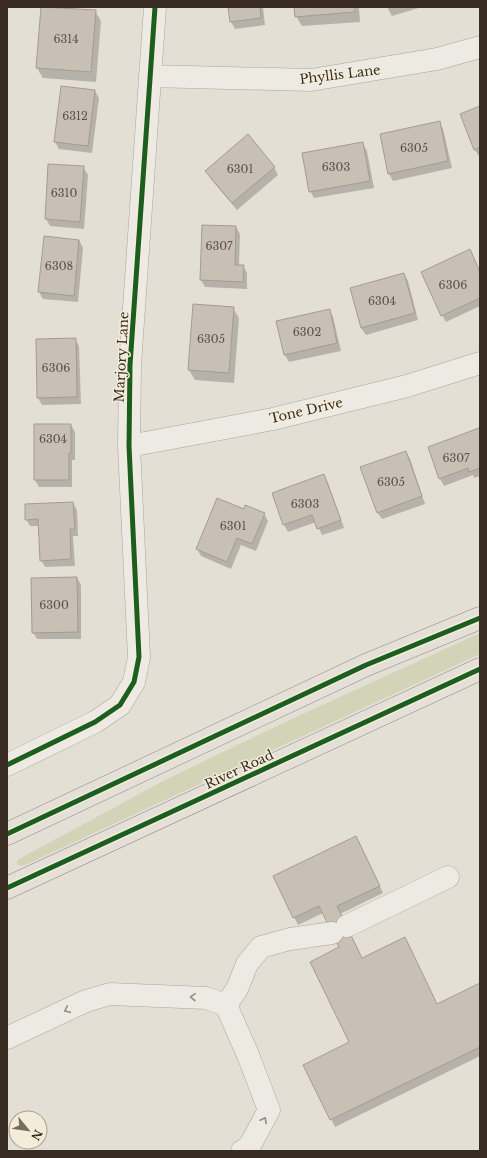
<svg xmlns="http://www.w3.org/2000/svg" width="487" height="1158" font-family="'Libre Baskerville',serif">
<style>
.green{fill:#d3d3b8}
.shadow{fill:#0003}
.building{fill:#c8bfb5;stroke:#a59b93}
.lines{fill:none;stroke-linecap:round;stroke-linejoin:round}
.minor-casing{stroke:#aaa59c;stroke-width:23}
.major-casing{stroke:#908a83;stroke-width:23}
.minor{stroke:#edeae3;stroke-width:22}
.major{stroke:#e4e0d7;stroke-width:22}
.cycleway-casing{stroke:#f3ecdb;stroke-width:8}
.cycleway{stroke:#1b5e20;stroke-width:5}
.oneway{stroke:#938c83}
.labels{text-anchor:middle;stroke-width:3;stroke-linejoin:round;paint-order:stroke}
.number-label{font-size:11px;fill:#5d5248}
.street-label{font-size:13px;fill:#392d23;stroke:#f3ecdb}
</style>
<rect width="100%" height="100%" fill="#e4dfd4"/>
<path class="green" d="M 480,633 L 480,654 L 25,865 L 20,866 L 17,865 L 17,861 L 19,859 L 167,779 L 281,724 Z"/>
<path class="shadow" d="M 42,7 L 95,11 L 101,21 L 96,82 L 43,78 L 37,68 Z
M 229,7 L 263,7 L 265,25 L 235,29 L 231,22 Z
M 295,7 L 359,7 L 360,22 L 302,26 L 296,16 Z
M 387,7 L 422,7 L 392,16 Z
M 95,91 L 99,98 L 92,153 L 59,149 L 55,142 Z
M 480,107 L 480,156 L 479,156 L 474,149 Z
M 439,122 L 443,129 L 452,168 L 393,181 L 389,174 L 381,135 Z
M 363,144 L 367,151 L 374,188 L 314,198 L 310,191 Z
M 49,165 L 83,167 L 88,175 L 84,229 L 50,226 L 46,219 Z
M 274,167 L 278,175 L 237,210 L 210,178 L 206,171 Z
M 203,226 L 236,227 L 240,234 L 239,266 L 243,266 L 247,273 L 247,289 L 205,287 L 201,280 Z
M 79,240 L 83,248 L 78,302 L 43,299 L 39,292 Z
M 480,273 L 480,306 L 446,322 L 442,315 Z
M 404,274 L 408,281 L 418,320 L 366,335 L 361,328 Z
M 233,308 L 239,318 L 234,383 L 195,380 L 189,370 Z
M 329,310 L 333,317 L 341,351 L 289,362 L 285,355 Z
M 75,339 L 79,346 L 81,404 L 42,405 L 38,398 Z
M 35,425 L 71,425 L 75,432 L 75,460 L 72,460 L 72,487 L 39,487 L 35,480 Z
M 480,432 L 480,476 L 474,478 L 473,475 L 444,486 L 440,479 L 429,448 Z
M 406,452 L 410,459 L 425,504 L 382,519 L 377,512 Z
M 324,476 L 328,483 L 344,528 L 322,535 L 316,522 L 288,532 L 284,525 L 273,494 Z
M 73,503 L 77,510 L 78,536 L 73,536 L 75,566 L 45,567 L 41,560 L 39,526 L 30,526 L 26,519 Z
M 244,510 L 264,514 L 268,521 L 256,551 L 241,545 L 231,569 L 201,556 L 197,549 Z
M 77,578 L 81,585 L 81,639 L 37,639 L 33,632 Z
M 360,844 L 383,893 L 340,914 L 362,959 L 437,1005 L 480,985 L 480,1056 L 335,1127 L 305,1065 L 350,1043 L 340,948 L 323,913 L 298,925 L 274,877 Z"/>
<path class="building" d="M 41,7 L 96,10 L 91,72 L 36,68 Z
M 228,7 L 260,7 L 261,18 L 230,22 Z
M 294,7 L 355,7 L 355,12 L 295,17 Z
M 61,86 L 95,90 L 88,146 L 54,142 Z
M 480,106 L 480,147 L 474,150 L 460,114 Z
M 440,121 L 448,161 L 388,174 L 380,134 Z
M 248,134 L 275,167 L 232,203 L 205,171 Z
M 363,142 L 370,181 L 309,192 L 302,153 Z
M 48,164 L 84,166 L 80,222 L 45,219 Z
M 202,225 L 236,226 L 235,265 L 244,265 L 243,282 L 200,280 Z
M 44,236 L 79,240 L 74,296 L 38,292 Z
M 470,249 L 480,272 L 480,298 L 441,316 L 421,272 Z
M 404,273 L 415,313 L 361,328 L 350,288 Z
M 193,304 L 234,307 L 229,373 L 188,370 Z
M 330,309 L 337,343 L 284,355 L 276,321 Z
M 76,338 L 77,397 L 37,398 L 36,339 Z
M 34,424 L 71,424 L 71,453 L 69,453 L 69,480 L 34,480 Z
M 479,428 L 480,431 L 480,468 L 469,472 L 468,468 L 439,479 L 428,447 Z
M 406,451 L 422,496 L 377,513 L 360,467 Z
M 324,474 L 341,520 L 317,529 L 312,515 L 283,525 L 272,493 Z
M 217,498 L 244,509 L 245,505 L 265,513 L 252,544 L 237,538 L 227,562 L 196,549 Z
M 73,502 L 75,529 L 70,529 L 71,559 L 40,561 L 38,519 L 25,520 L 25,504 Z
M 77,577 L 78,632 L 32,633 L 31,578 Z
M 356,836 L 380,886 L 337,906 L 362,958 L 405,937 L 437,1004 L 480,983 L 480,1047 L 330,1120 L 303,1065 L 349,1042 L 310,962 L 339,947 L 319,906 L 293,918 L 273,876 Z"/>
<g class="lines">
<defs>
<path id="minor" d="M 150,76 L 311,80 L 437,59 L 480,47
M 129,446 L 273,419 L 407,386 L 480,363
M 7,765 L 95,722 L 120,705 L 134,682 L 139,657 L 129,446 L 130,365 L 155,7
M 347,926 L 448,877
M 226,1005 L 237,989 L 247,964 L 261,947 L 290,939 L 332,933
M 7,1038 L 86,1001 L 110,994 L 206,998 L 226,1005 L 248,1055 L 269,1110 L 249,1147 L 242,1151"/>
<path id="major" d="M 7,834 L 366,665 L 480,618
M 7,888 L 480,669"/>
</defs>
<use href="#minor" class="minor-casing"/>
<use href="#major" class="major-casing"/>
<use href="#minor" class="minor"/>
<use href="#major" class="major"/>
<defs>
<path id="cycleway" d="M 7,765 L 95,722 L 120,705 L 134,682 L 139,657 L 129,446 L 130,365 L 155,7
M 7,834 L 366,665 L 480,618
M 7,888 L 480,669"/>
</defs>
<use href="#cycleway" class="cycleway-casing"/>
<use href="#cycleway" class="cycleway"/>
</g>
<defs><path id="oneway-chevron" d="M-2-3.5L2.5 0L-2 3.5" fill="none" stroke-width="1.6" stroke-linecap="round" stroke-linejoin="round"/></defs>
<g class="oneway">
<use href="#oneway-chevron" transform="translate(193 997) rotate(-177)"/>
<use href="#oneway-chevron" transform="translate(67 1010) rotate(155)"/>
<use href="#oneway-chevron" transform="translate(264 1120) rotate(-63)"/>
</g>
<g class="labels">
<g class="number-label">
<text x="66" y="43">6314</text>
<text x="75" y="120">6312</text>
<text x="414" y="152">6305</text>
<text x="336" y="171">6303</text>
<text x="240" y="173">6301</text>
<text x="64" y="197">6310</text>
<text x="219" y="250">6307</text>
<text x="59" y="270">6308</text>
<text x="453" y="289">6306</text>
<text x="382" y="305">6304</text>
<text x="307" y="336">6302</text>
<text x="211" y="343">6305</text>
<text x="56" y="372">6306</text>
<text x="53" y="443">6304</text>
<text x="456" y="462">6307</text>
<text x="391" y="486">6305</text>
<text x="305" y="508">6303</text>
<text x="233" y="530">6301</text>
<text x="54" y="609">6300</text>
</g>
<g class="street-label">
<text transform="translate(340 74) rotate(-7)" y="5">Phyllis Lane</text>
<text transform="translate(121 357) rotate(-87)" y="5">Marjory Lane</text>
<text transform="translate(306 410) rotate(-13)" y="5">Tone Drive</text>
<text transform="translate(239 769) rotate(-25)" y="5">River Road</text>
</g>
</g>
<rect width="487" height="1158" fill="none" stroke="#392d23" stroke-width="16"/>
<g transform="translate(28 1130) rotate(119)"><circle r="19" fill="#f3ecdb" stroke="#a9a091"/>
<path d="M0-3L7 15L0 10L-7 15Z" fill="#756b61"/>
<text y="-6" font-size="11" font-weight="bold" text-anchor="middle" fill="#392d23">N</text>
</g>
</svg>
